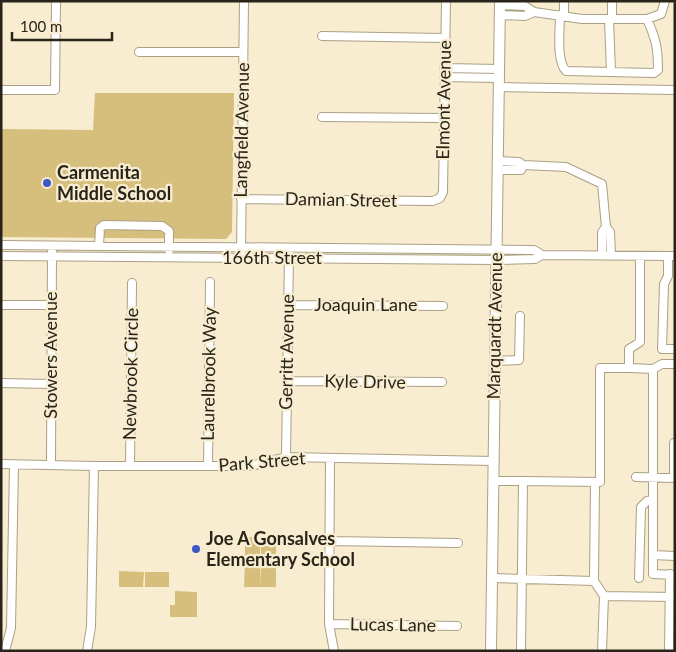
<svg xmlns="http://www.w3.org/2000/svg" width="676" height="652" font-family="Lato,sans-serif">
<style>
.green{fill:#d6be7d}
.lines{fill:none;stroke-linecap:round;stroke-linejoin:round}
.minor-casing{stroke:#aba084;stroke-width:10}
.major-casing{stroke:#aba084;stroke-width:12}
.minor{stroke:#fff;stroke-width:8}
.major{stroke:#fff;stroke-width:10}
.poi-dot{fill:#3c55c7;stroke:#f8edd0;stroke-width:2}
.labels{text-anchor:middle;stroke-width:4.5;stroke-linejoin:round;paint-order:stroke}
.street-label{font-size:18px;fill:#282419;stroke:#f8edd0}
.poi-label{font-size:18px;font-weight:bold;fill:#282419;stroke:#f8edd0;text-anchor:start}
</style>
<rect width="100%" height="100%" fill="#f8edd0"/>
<path class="green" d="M 95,93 L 234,93 L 232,232 L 226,239 L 1,237 L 1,129 L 93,130 Z
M 245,537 L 260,537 L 260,562 L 245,562 Z
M 261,537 L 276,537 L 276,562 L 261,562 Z
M 245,563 L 260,563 L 260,586 L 261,563 L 276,563 L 276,587 L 244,587 Z
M 119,571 L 144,572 L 143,587 L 119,587 Z
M 145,572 L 169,572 L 169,587 L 145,587 Z
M 175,591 L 197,592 L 197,617 L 170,617 L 170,605 L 175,605 Z"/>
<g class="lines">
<defs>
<path id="minor" d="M 500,5 L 525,6 L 534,12 L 582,19 L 647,19 L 661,14 L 665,1
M 499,15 L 525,16 L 534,12
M 560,15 C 560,29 556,61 566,71 L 654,73 L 658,70 C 658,48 656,39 647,19
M 564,16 L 564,1
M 609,19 L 611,72
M 612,19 L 612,1
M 322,36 L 445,38
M 139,52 L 243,52
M 444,68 L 499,69
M 444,77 L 499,78
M 498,87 L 674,90
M 1,90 L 55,90 L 56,1
M 322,117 L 444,118
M 497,161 L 519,162 L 523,165 L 566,167 L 602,184 L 606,227 L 610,232 L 611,255
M 497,170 L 521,170 L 523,165
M 241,199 L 433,201 L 440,198 L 443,192 L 446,1
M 1,245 L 534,250 L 542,255 L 675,256
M 99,246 L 100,228 L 104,225 L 162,226 L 169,231 L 169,250
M 241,252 L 244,1
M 602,255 L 602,232 L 606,227
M 1,256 L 496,260 L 535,259 L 542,255
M 668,256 L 668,276 L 664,284 L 662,349 L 675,349
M 1,305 L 52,305
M 288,305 L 443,306
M 495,361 L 519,360 L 520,316
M 629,368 L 653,369 L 653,574 L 675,575
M 653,369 L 662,364 L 675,364
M 287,381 L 442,382
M 1,383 L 51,384
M 286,457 L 289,254
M 330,458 L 329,624 L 334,651
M 1,464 L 94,466 L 251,466 L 286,457 L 494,461
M 51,465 L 52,252
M 130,466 L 132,283
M 208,466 L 210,282
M 636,477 L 675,478
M 674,478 L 674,443
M 493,481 L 523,481 L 521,651
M 523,481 L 600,482 L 600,368 L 629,368 L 629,349 L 640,342 L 640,256
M 330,541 L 458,543
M 653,555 L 675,556
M 492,578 L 594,581 L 604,596
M 639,578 L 641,507 L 647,501 L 653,500
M 594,581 L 595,482
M 329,624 L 457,626
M 5,651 L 11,628 L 14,465
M 87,651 L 91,627 L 94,466
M 602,651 L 604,596 L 675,597
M 669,651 L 670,574"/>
<path id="major" d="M 491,651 L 500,1"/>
</defs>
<use href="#minor" class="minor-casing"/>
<use href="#major" class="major-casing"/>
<use href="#minor" class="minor"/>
<use href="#major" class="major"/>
</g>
<g class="poi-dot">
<circle cx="47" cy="183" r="5"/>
<circle cx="196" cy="549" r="5"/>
</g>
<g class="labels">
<g class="street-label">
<text transform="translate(444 100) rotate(-89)" y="6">Elmont Avenue</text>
<text transform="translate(242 130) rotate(-89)" y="6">Langfield Avenue</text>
<text transform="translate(341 200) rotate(1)" y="6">Damian Street</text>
<text x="272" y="264">166th Street</text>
<text x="366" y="311">Joaquin Lane</text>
<text transform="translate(495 326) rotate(-89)" y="6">Marquardt Avenue</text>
<text transform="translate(287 352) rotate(-89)" y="6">Gerritt Avenue</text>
<text transform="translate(51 355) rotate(-90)" y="6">Stowers Avenue</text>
<text transform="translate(131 374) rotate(-89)" y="6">Newbrook Circle</text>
<text transform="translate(209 374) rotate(-89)" y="6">Laurelbrook Way</text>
<text transform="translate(365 382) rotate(1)" y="6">Kyle Drive</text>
<text transform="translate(262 462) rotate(-5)" y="6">Park Street</text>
<text transform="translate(393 625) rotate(1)" y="6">Lucas Lane</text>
</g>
<g class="poi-label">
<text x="57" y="179">Carmenita<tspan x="57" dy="21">Middle School</tspan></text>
<text x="206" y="545">Joe A Gonsalves<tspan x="206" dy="21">Elementary School</tspan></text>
</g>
</g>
<rect width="676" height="652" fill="none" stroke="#282419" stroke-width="5"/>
<path d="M12 32v8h100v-8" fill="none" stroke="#282419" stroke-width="2.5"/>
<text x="20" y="32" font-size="15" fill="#282419" stroke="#f8edd0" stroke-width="4" paint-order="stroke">100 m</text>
</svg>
